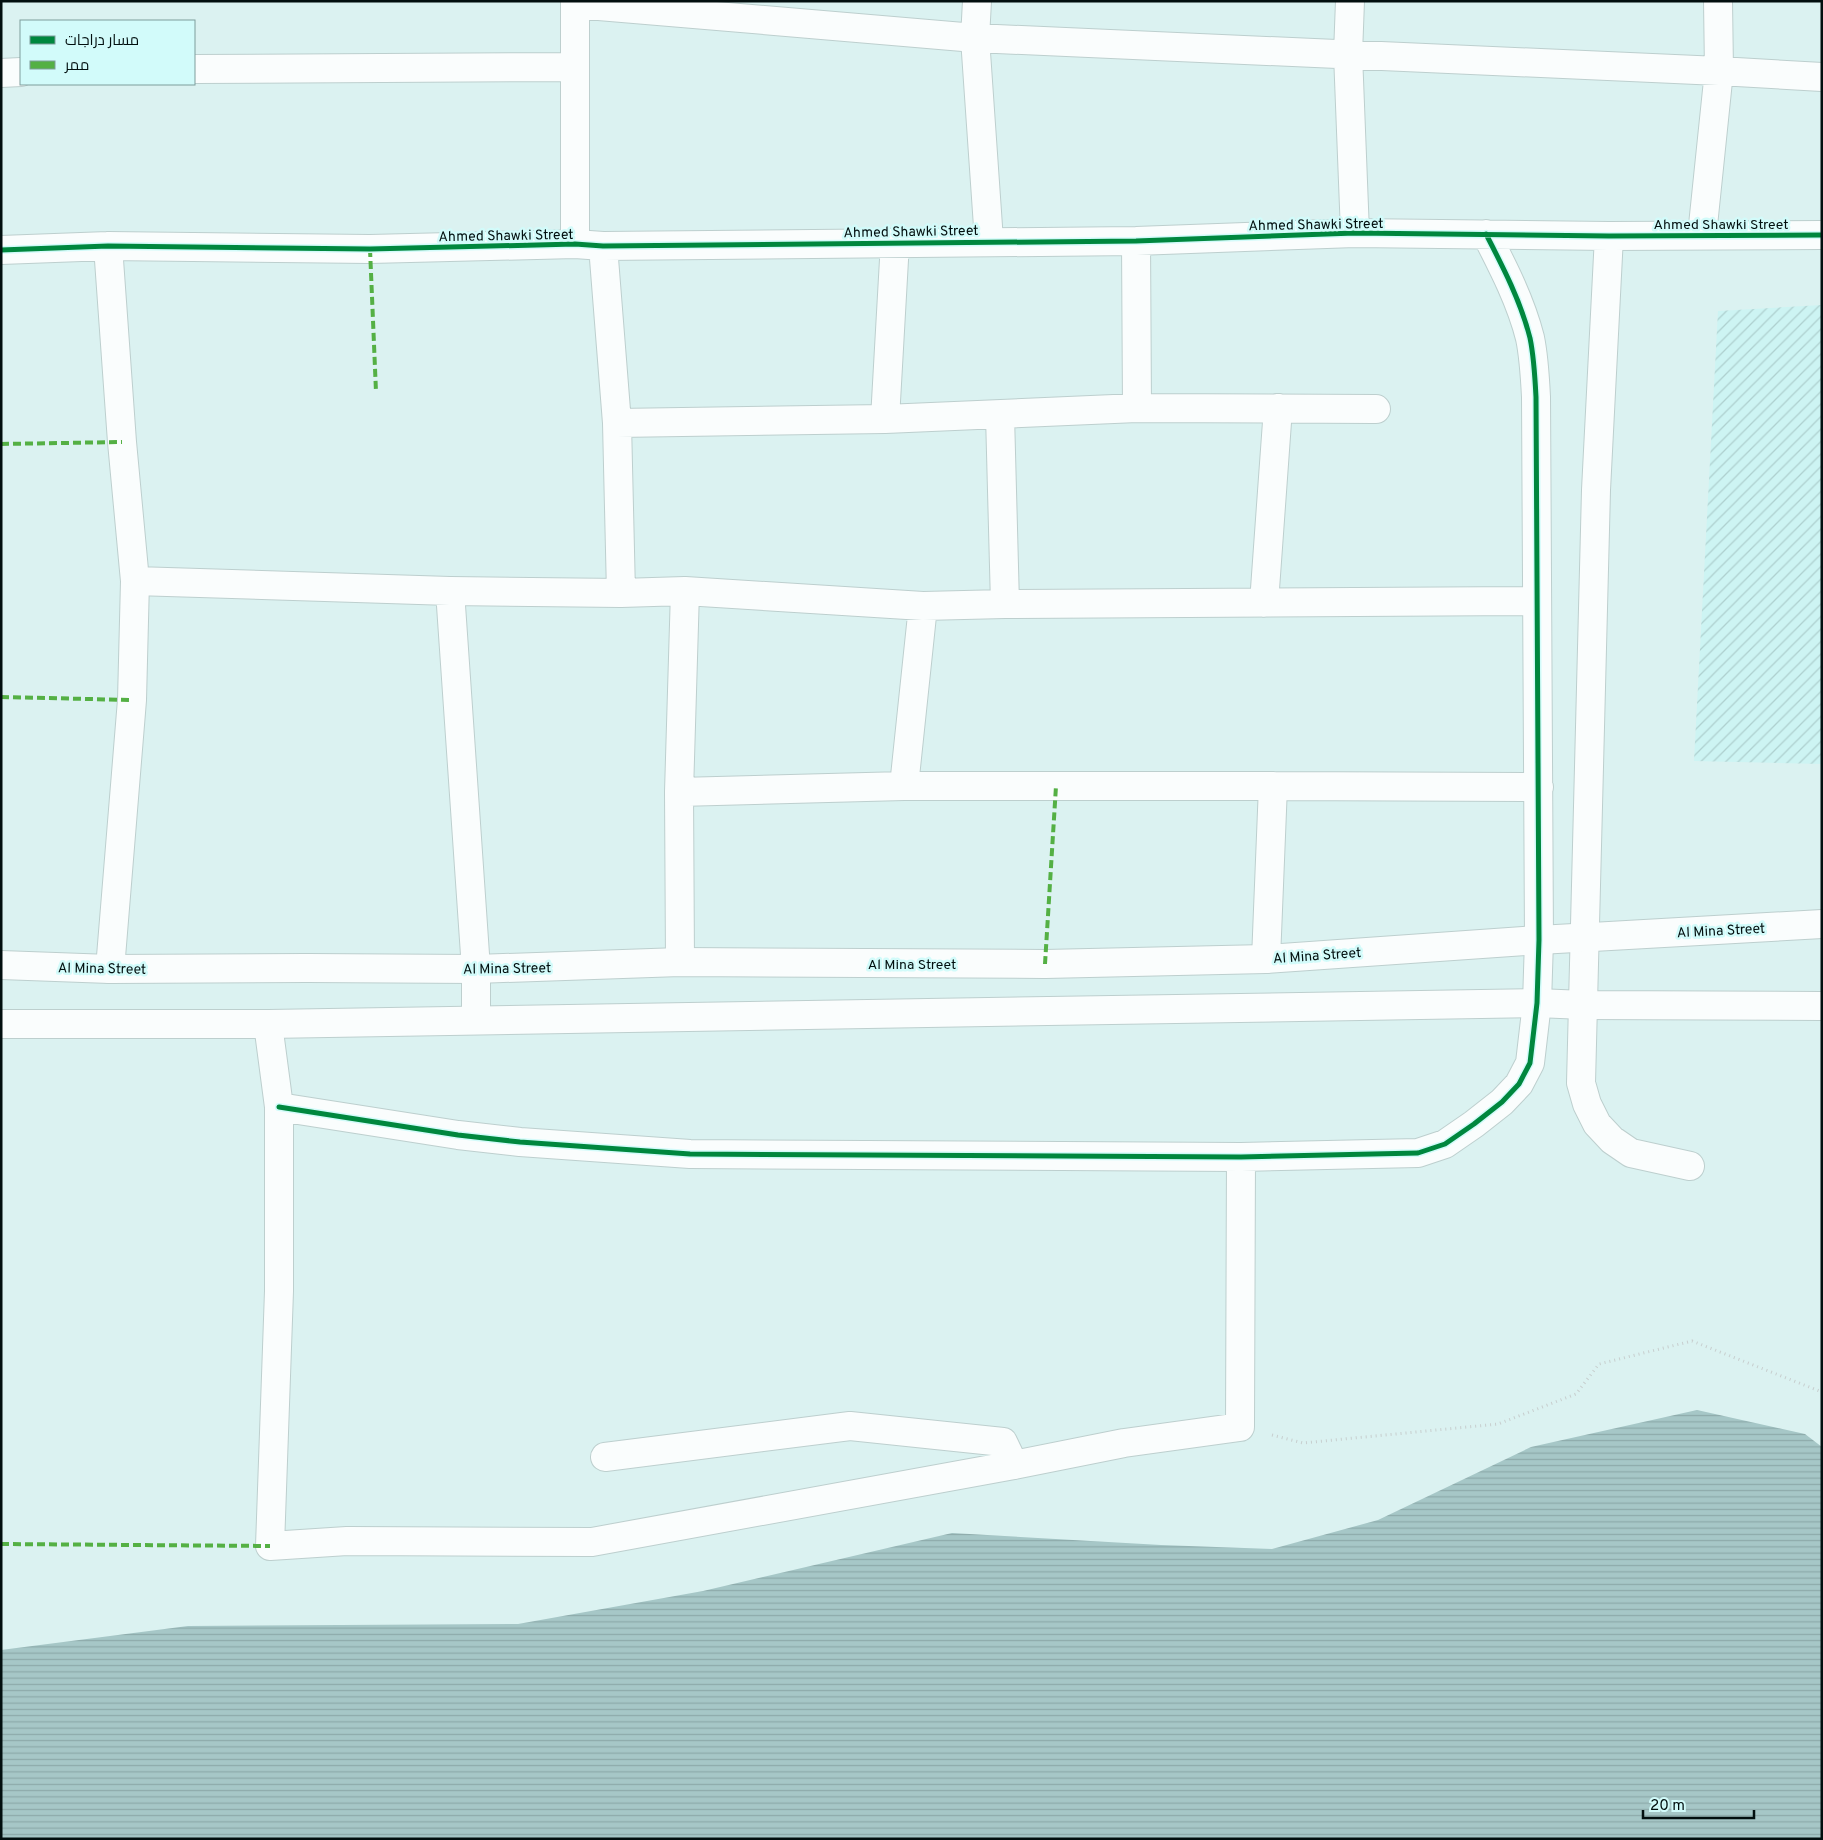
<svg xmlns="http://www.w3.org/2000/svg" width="1823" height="1840" font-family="Overpass,Cairo,sans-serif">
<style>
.industrial{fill:url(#industrial-furrows)}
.water{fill:url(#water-rules)}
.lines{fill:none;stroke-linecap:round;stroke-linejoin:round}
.street-casing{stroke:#bdcfce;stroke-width:30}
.secondary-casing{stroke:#bdcfce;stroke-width:30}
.path{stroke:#c7cece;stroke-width:3;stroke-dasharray:1 4;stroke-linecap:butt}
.street{stroke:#fafdfd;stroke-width:28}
.secondary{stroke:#fafdfd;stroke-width:28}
.quiet{stroke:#54b044;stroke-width:4;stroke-dasharray:8 4;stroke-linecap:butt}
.cycleway-casing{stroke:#d2fbfa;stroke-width:8}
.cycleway{stroke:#00873e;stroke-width:5}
.labels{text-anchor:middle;stroke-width:5;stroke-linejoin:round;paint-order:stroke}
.street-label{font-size:14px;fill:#020f0f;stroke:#d2fbfa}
</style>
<defs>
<pattern id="industrial-furrows" width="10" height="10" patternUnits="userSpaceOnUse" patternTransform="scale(1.25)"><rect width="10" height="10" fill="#cdf4f3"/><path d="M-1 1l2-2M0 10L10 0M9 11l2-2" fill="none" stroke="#aed0cf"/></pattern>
<pattern id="water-rules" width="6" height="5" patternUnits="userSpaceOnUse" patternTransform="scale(1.25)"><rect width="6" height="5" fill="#a6c7c7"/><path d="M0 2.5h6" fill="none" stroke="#8daaaa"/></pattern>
</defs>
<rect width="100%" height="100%" fill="#dbf2f1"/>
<path class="industrial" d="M 1822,305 L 1822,764 L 1694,761 L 1718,311 Z"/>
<path class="water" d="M 1697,1410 L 1805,1434 L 1822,1447 L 1822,1839 L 1,1839 L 1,1650 L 188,1626 L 518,1624 L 703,1591 L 952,1533 L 1161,1545 L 1272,1549 L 1378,1520 L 1531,1447 Z"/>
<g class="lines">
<defs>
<path id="street" d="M 575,1 L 575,244
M 977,1 L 975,38 L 989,241
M 1350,1 L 1348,54 L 1355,233
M 575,4 L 975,38 L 1719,71 L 1822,77
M 194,69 L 575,67
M 1,73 L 21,72
M 1702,235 L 1719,71 L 1718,1
M 1609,236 L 1596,490 L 1581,1083 L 1587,1104 L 1597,1124 L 1612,1140 L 1631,1153 L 1690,1166
M 1136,241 L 1137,408
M 108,246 L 122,442 L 135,581 L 132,700 L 110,969
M 603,246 L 617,423 L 621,593
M 1,250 L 108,246 L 370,249 L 575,244 L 603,246 L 1136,241 L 1355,233 L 1609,236 L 1822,235
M 1000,415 L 1005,604
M 885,419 L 895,242
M 617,423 L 885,419 L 1137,408 L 1376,409
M 135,581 L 450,591 L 621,593 L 685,591 L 923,606 L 1005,604 L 1537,601
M 450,591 L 476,969 L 476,1020
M 1264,603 L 1278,408
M 904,786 L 923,606
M 679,792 L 904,786 L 1273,786 L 1539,787
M 1266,959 L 1273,786
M 680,962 L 679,792 L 685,591
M 268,1024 L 279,1107 L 279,1291 L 270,1546 L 347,1541 L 592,1542 L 1014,1465 L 1124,1443 L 1240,1427 L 1241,1157
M 279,1107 L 458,1135 L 520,1142 L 690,1154 L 1241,1157 L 1418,1153 L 1445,1144 L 1474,1124 L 1502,1102 L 1519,1084 L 1530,1063 L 1537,1003 L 1539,940 L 1536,397 C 1535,377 1534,357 1530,338 C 1521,302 1503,267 1486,234
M 605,1457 L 850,1426 L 1003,1442 L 1014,1465"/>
<path id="secondary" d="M 1,965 L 110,969 L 307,968 L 476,969 L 680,962 L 1045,964 L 1266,959 L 1539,940 L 1822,924
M 1,1024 L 268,1024 L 1537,1003 L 1584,1005 L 1822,1006"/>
</defs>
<use href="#street" class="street-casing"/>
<use href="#secondary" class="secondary-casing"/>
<path class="path" d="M 1272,1435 L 1303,1443 L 1498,1424 L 1576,1394 L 1599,1364 L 1692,1341 L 1822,1392"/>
<use href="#street" class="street"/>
<use href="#secondary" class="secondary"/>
<path class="quiet" d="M 370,249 L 376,392
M 1,444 L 122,442
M 1,697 L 132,700
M 1045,964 L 1056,786
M 1,1544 L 270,1546"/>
<defs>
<path id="cycleway" d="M 1,250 L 108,246 L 370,249 L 575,244 L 603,246 L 1136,241 L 1355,233 L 1609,236 L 1822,235
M 279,1107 L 458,1135 L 520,1142 L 690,1154 L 1241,1157 L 1418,1153 L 1445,1144 L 1474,1124 L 1502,1102 L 1519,1084 L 1530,1063 L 1537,1003 L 1539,940 L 1536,397 C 1535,377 1534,357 1530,338 C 1521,302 1503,267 1486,234"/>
</defs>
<use href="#cycleway" class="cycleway-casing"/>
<use href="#cycleway" class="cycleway"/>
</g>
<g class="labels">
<g class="street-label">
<text transform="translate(1316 224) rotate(-1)" y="5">Ahmed Shawki Street</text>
<text x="1721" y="229">Ahmed Shawki Street</text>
<text transform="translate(911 231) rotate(-1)" y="5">Ahmed Shawki Street</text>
<text transform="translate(506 235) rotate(-1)" y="5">Ahmed Shawki Street</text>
<text transform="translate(1721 930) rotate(-3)" y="5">Al Mina Street</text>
<text transform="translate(1317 955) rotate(-4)" y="5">Al Mina Street</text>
<text x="912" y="969">Al Mina Street</text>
<text transform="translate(102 968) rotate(1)" y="5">Al Mina Street</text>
<text transform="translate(507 968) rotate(-1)" y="5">Al Mina Street</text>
</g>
</g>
<rect width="1823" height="1840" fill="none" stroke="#020f0f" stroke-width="5"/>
<rect x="20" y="20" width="175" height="65" fill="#d2fbfa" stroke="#7f9d9c"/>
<rect x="30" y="36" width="25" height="8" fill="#00873e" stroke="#7f9d9c"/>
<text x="65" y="45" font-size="15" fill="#020f0f">مسار دراجات</text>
<rect x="30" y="61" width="25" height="8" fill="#54b044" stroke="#7f9d9c"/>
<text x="65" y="70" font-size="15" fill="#020f0f">ممر</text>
<path d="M1643 1810v8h111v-8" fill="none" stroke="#020f0f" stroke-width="2.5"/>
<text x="1650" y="1810" font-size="15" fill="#020f0f" stroke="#d2fbfa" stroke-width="4" paint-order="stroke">20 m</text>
</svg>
